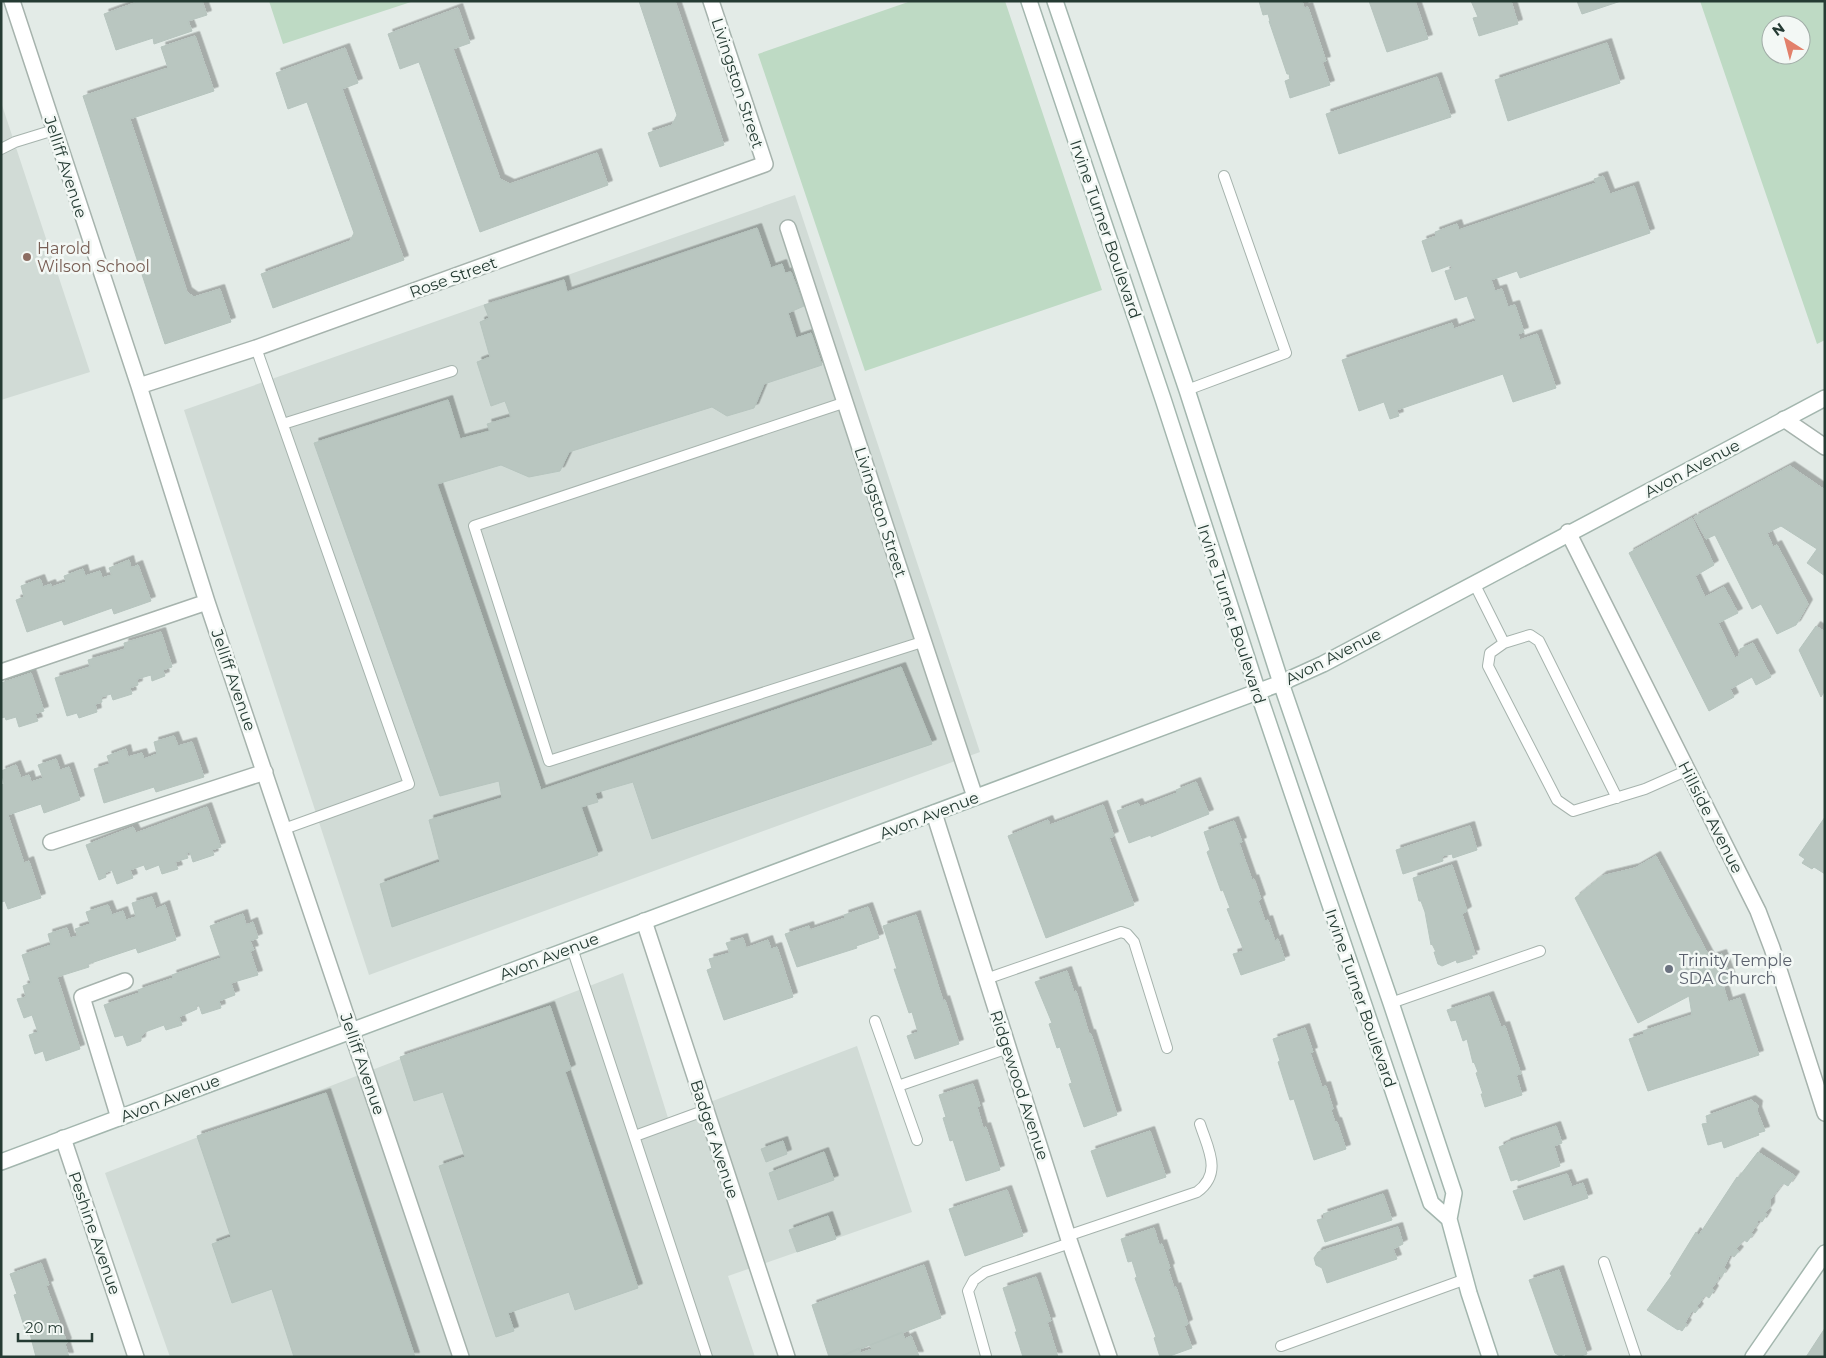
<svg xmlns="http://www.w3.org/2000/svg" width="1826" height="1358" font-family="Montserrat,sans-serif">
<style>
.built{fill:#d1dbd6}
.green{fill:#bedac4;fill-rule:evenodd}
.building{fill:#b9c6c0;stroke:#b6c4be;filter:url(#shadow)}
.lines{fill:none;stroke-linecap:round;stroke-linejoin:round}
.lane-casing{stroke:#a6b3ad;stroke-width:12}
.street-casing{stroke:#a6b3ad;stroke-width:18}
.secondary-casing{stroke:#a3b6ae;stroke-width:18}
.lane{stroke:#fff;stroke-width:10}
.street{stroke:#fff;stroke-width:15}
.secondary{stroke:#fff;stroke-width:15}
.education-dot{fill:#8d6e63;stroke:#f3f8f5;stroke-width:2}
.worship-dot{fill:#6b7280;stroke:#f3f8f5;stroke-width:2}
.labels{text-anchor:middle;stroke-width:5;stroke-linejoin:round;paint-order:stroke}
.street-label{font-size:16px;fill:#253b33;stroke:#f3f8f5}
.education-label{font-size:16px;fill:#785e54;stroke:#f3f8f5;text-anchor:start}
.worship-label{font-size:16px;fill:#5b616d;stroke:#f3f8f5;text-anchor:start}
</style>
<defs>
<filter id="shadow"><feDropShadow dx="4.5" dy="-4.5" stdDeviation="0" flood-color="#0004"/></filter>
</defs>
<rect width="100%" height="100%" fill="#e3ebe7"/>
<path class="built" d="M 1,102 L 90,372 L 1,400 Z
M 795,195 L 980,752 L 369,975 L 184,410 Z
M 623,973 L 668,1118 L 857,1046 L 912,1212 L 728,1276 L 755,1357 L 170,1357 L 105,1173 Z"/>
<path class="green" d="M 269,1 L 414,1 L 283,44 Z
M 911,1 L 1005,1 L 1102,290 L 865,371 L 758,54 Z
M 1700,1 L 1825,1 L 1825,340 L 1817,344 ZM 1771,25 L 1801,25 L 1801,55 L 1771,55 Z"/>
<path class="building" d="M 140,1 L 202,1 L 207,15 L 188,21 L 192,31 L 154,44 L 153,38 L 116,50 L 104,14 Z
M 639,1 L 675,1 L 724,145 L 660,167 L 648,133 L 672,125 L 677,115 Z
M 1259,1 L 1302,1 L 1304,8 L 1308,7 L 1326,61 L 1322,62 L 1330,85 L 1290,98 L 1285,81 L 1290,79 L 1289,74 L 1287,74 L 1269,21 L 1270,21 L 1268,14 L 1263,15 Z
M 1369,1 L 1415,1 L 1428,39 L 1387,52 Z
M 1471,1 L 1511,1 L 1518,24 L 1479,36 L 1473,18 L 1478,17 Z
M 1577,1 L 1621,1 L 1582,14 Z
M 458,8 L 470,43 L 453,49 L 500,179 L 510,184 L 597,153 L 608,185 L 480,232 L 419,62 L 400,69 L 388,34 Z
M 195,36 L 214,91 L 130,119 L 187,292 L 194,297 L 220,289 L 231,322 L 165,344 L 83,96 L 168,68 L 161,47 Z
M 1607,43 L 1620,83 L 1508,121 L 1495,80 Z
M 345,48 L 358,83 L 342,89 L 404,260 L 273,308 L 261,274 L 350,241 L 354,233 L 307,102 L 288,109 L 276,73 Z
M 1437,77 L 1451,117 L 1339,154 L 1326,114 Z
M 1603,176 L 1610,194 L 1634,186 L 1650,233 L 1520,278 L 1517,271 L 1491,280 L 1495,291 L 1502,289 L 1508,307 L 1515,305 L 1524,332 L 1518,334 L 1520,340 L 1537,334 L 1556,388 L 1513,402 L 1503,374 L 1397,410 L 1399,416 L 1390,419 L 1384,402 L 1359,411 L 1342,360 L 1452,323 L 1454,329 L 1476,321 L 1467,296 L 1455,300 L 1445,271 L 1452,269 L 1451,265 L 1432,272 L 1422,241 L 1436,236 L 1435,232 L 1457,224 L 1459,230 L 1596,183 L 1594,179 Z
M 757,228 L 771,268 L 782,264 L 785,273 L 791,272 L 804,306 L 788,313 L 796,338 L 811,333 L 822,365 L 764,384 L 754,408 L 727,416 L 712,407 L 569,452 L 560,471 L 529,477 L 501,465 L 437,484 L 541,790 L 901,667 L 932,744 L 652,839 L 633,782 L 595,793 L 598,802 L 581,807 L 598,855 L 392,927 L 380,884 L 440,862 L 429,820 L 502,798 L 499,781 L 440,796 L 314,443 L 448,400 L 460,439 L 490,431 L 487,424 L 511,417 L 505,401 L 491,406 L 477,362 L 490,357 L 480,322 L 489,318 L 484,305 L 564,280 L 567,292 Z
M 1790,466 L 1825,490 L 1825,576 L 1807,563 L 1817,549 L 1781,526 L 1767,533 L 1773,547 L 1777,545 L 1808,604 L 1796,625 L 1777,634 L 1761,604 L 1752,609 L 1715,535 L 1706,539 L 1694,517 Z
M 1692,518 L 1714,565 L 1695,576 L 1705,597 L 1724,587 L 1738,613 L 1718,623 L 1735,658 L 1739,656 L 1740,649 L 1753,643 L 1771,677 L 1756,685 L 1752,677 L 1730,689 L 1734,697 L 1709,711 L 1629,553 Z
M 129,560 L 131,568 L 138,565 L 151,601 L 114,614 L 112,608 L 64,625 L 62,620 L 27,632 L 16,600 L 24,597 L 21,586 L 40,579 L 43,587 L 51,584 L 52,587 L 66,582 L 64,576 L 83,569 L 85,576 L 100,571 L 102,578 L 112,575 L 109,568 Z
M 1816,626 L 1825,632 L 1825,690 L 1821,697 L 1799,650 Z
M 161,632 L 172,667 L 163,670 L 165,676 L 152,681 L 151,675 L 137,679 L 138,685 L 130,688 L 132,694 L 113,700 L 111,694 L 101,697 L 102,702 L 95,704 L 97,712 L 79,718 L 77,713 L 67,716 L 55,678 L 90,667 L 88,660 L 125,649 L 124,643 Z
M 31,673 L 44,711 L 35,714 L 38,721 L 19,727 L 16,717 L 6,720 L 5,717 L 1,718 L 1,683 Z
M 174,736 L 178,746 L 192,742 L 204,777 L 156,792 L 154,787 L 104,803 L 94,769 L 110,764 L 107,756 L 126,749 L 128,757 L 142,753 L 144,759 L 157,754 L 154,742 Z
M 56,759 L 60,770 L 69,767 L 80,800 L 44,813 L 41,804 L 8,815 L 24,863 L 29,861 L 41,898 L 8,909 L 5,901 L 1,902 L 1,785 L 4,784 L 1,771 L 16,765 L 21,778 L 29,775 L 31,782 L 43,778 L 38,765 Z
M 1196,782 L 1209,814 L 1151,837 L 1151,835 L 1129,843 L 1117,811 L 1138,803 L 1140,807 L 1177,793 L 1176,790 Z
M 1103,805 L 1114,836 L 1109,838 L 1134,905 L 1046,938 L 1008,836 L 1048,820 L 1050,825 Z
M 207,807 L 221,847 L 212,850 L 214,855 L 193,862 L 190,852 L 186,853 L 188,858 L 175,862 L 178,869 L 162,874 L 159,865 L 146,870 L 144,865 L 130,870 L 133,878 L 117,884 L 112,870 L 105,873 L 106,877 L 99,880 L 86,845 L 133,827 L 136,833 Z
M 1825,817 L 1825,874 L 1814,867 L 1812,869 L 1802,863 L 1805,859 L 1799,855 Z
M 1234,821 L 1242,842 L 1239,843 L 1252,880 L 1254,879 L 1261,899 L 1258,901 L 1265,921 L 1268,920 L 1275,941 L 1278,939 L 1285,960 L 1241,975 L 1233,954 L 1244,951 L 1227,909 L 1230,908 L 1223,890 L 1221,891 L 1207,852 L 1210,850 L 1204,832 Z
M 1470,826 L 1477,850 L 1453,858 L 1452,854 L 1442,856 L 1443,861 L 1403,874 L 1396,850 Z
M 1656,856 L 1710,958 L 1722,954 L 1731,979 L 1722,982 L 1728,1002 L 1740,998 L 1759,1055 L 1648,1091 L 1629,1039 L 1644,1034 L 1643,1031 L 1692,1015 L 1689,996 L 1638,1023 L 1575,898 L 1602,876 L 1635,868 Z
M 1452,865 L 1467,911 L 1462,914 L 1475,954 L 1471,955 L 1473,958 L 1457,963 L 1456,960 L 1442,966 L 1438,964 L 1434,952 L 1436,952 L 1432,944 L 1431,945 L 1425,912 L 1421,901 L 1419,901 L 1413,878 Z
M 152,897 L 156,909 L 165,905 L 176,940 L 138,953 L 136,948 L 88,964 L 89,967 L 57,977 L 80,1049 L 46,1061 L 43,1051 L 35,1054 L 29,1035 L 38,1032 L 32,1015 L 24,1018 L 17,999 L 26,997 L 23,986 L 31,983 L 22,955 L 51,945 L 48,934 L 67,928 L 70,938 L 78,936 L 75,929 L 90,924 L 86,912 L 108,905 L 112,915 L 123,911 L 126,920 L 136,917 L 132,903 Z
M 868,907 L 879,938 L 856,946 L 857,948 L 797,967 L 785,934 L 809,926 L 810,930 L 845,918 L 844,915 Z
M 243,914 L 246,925 L 253,922 L 258,938 L 250,941 L 254,950 L 250,951 L 258,975 L 231,983 L 235,995 L 219,1001 L 221,1008 L 202,1014 L 199,1005 L 196,1006 L 197,1009 L 179,1017 L 182,1025 L 166,1030 L 164,1025 L 145,1032 L 141,1037 L 141,1041 L 127,1046 L 123,1035 L 115,1037 L 104,1005 L 139,993 L 138,990 L 173,978 L 172,975 L 221,958 L 210,926 Z
M 916,915 L 943,1001 L 945,1000 L 959,1044 L 915,1059 L 907,1036 L 918,1032 L 912,1012 L 909,1013 L 894,969 L 897,969 L 883,926 Z
M 743,938 L 746,948 L 768,940 L 771,949 L 777,947 L 793,997 L 724,1020 L 707,970 L 712,968 L 709,959 L 730,953 L 726,943 Z
M 1067,971 L 1074,992 L 1076,991 L 1089,1034 L 1091,1034 L 1117,1115 L 1084,1127 L 1069,1084 L 1072,1083 L 1060,1047 L 1057,1048 L 1049,1024 L 1052,1023 L 1035,982 Z
M 1489,996 L 1501,1027 L 1505,1026 L 1521,1074 L 1516,1075 L 1522,1095 L 1485,1107 L 1481,1094 L 1483,1094 L 1476,1073 L 1478,1072 L 1474,1062 L 1473,1063 L 1467,1039 L 1463,1041 L 1456,1020 L 1451,1021 L 1447,1010 Z
M 550,1006 L 571,1069 L 565,1072 L 638,1288 L 575,1310 L 569,1292 L 508,1313 L 514,1331 L 496,1337 L 439,1166 L 465,1157 L 443,1092 L 414,1101 L 400,1057 Z
M 1305,1028 L 1313,1052 L 1310,1053 L 1322,1087 L 1326,1086 L 1333,1109 L 1331,1110 L 1335,1122 L 1337,1122 L 1346,1149 L 1314,1160 L 1294,1099 L 1290,1100 L 1278,1062 L 1280,1061 L 1273,1039 Z
M 973,1084 L 980,1106 L 977,1107 L 983,1128 L 986,1127 L 1000,1170 L 966,1181 L 953,1140 L 950,1141 L 943,1118 L 946,1117 L 939,1095 Z
M 326,1093 L 415,1357 L 294,1357 L 272,1289 L 232,1303 L 212,1244 L 231,1237 L 197,1136 Z
M 1751,1100 L 1758,1105 L 1757,1111 L 1765,1131 L 1758,1133 L 1759,1135 L 1724,1148 L 1722,1141 L 1708,1145 L 1702,1124 L 1708,1123 L 1706,1116 Z
M 1556,1126 L 1562,1143 L 1554,1146 L 1560,1166 L 1518,1181 L 1518,1179 L 1511,1181 L 1499,1147 L 1506,1144 L 1506,1143 Z
M 1150,1131 L 1166,1177 L 1107,1197 L 1091,1151 Z
M 783,1141 L 787,1154 L 766,1162 L 761,1149 Z
M 824,1152 L 834,1180 L 778,1200 L 769,1173 Z
M 1758,1152 L 1795,1176 L 1788,1186 L 1783,1183 L 1770,1200 L 1770,1207 L 1765,1213 L 1767,1214 L 1762,1222 L 1759,1220 L 1757,1222 L 1758,1223 L 1751,1233 L 1753,1234 L 1747,1242 L 1744,1240 L 1742,1242 L 1736,1249 L 1739,1251 L 1734,1257 L 1731,1255 L 1729,1257 L 1724,1267 L 1726,1270 L 1721,1277 L 1718,1275 L 1718,1280 L 1712,1288 L 1714,1290 L 1709,1298 L 1705,1295 L 1697,1306 L 1699,1308 L 1695,1313 L 1693,1311 L 1690,1314 L 1685,1323 L 1687,1324 L 1682,1331 L 1679,1329 L 1678,1330 L 1647,1310 L 1672,1275 L 1670,1274 L 1696,1232 L 1699,1235 L 1737,1177 L 1738,1178 Z
M 1567,1174 L 1572,1187 L 1583,1183 L 1588,1198 L 1524,1220 L 1513,1191 Z
M 1007,1190 L 1023,1236 L 965,1256 L 949,1209 Z
M 1383,1194 L 1392,1220 L 1325,1242 L 1317,1220 L 1325,1218 L 1323,1214 Z
M 828,1216 L 836,1239 L 797,1252 L 789,1230 Z
M 1398,1227 L 1403,1244 L 1393,1249 L 1397,1259 L 1327,1283 L 1322,1268 L 1316,1265 L 1314,1258 L 1318,1252 Z
M 1154,1228 L 1159,1245 L 1162,1244 L 1170,1268 L 1168,1269 L 1174,1288 L 1176,1287 L 1188,1324 L 1184,1326 L 1192,1348 L 1167,1357 L 1160,1357 L 1154,1338 L 1156,1337 L 1135,1278 L 1137,1277 L 1132,1261 L 1128,1262 L 1121,1239 Z
M 41,1263 L 49,1285 L 46,1286 L 67,1343 L 65,1344 L 69,1357 L 36,1357 L 30,1334 L 27,1335 L 14,1295 L 17,1294 L 10,1274 Z
M 924,1265 L 941,1318 L 839,1357 L 829,1357 L 812,1305 Z
M 1559,1270 L 1587,1354 L 1578,1357 L 1566,1357 L 1565,1354 L 1560,1356 L 1555,1353 L 1529,1280 Z
M 1036,1277 L 1051,1321 L 1047,1322 L 1058,1357 L 1023,1357 L 1015,1332 L 1017,1332 L 1003,1288 Z
M 1825,1328 L 1825,1357 L 1806,1357 Z
M 902,1332 L 905,1339 L 911,1336 L 919,1356 L 839,1357 L 859,1348 L 861,1353 L 872,1349 L 870,1345 Z"/>
<g class="lines">
<defs>
<path id="lane" d="M 1,149 L 15,142 L 54,130
M 256,348 L 409,784 L 284,829
M 1187,390 L 1286,353 L 1224,176
M 846,402 L 474,526 L 549,761 L 922,642
M 283,424 L 452,371
M 1474,583 L 1504,643
M 1617,798 L 1539,641 L 1530,635 L 1504,643 L 1490,653 L 1488,666 L 1557,800 L 1573,811 L 1645,789 L 1688,770
M 572,948 L 707,1357
M 986,979 L 1121,932 L 1127,934 L 1134,942 L 1167,1048
M 1391,1003 L 1540,951
M 875,1021 L 917,1140
M 898,1086 L 1008,1048
M 635,1136 L 706,1110
M 1067,1236 L 1197,1192 C 1223,1173 1208,1149 1200,1124
M 1604,1262 L 1636,1357
M 1281,1346 L 1466,1279
M 986,1356 L 968,1291 L 974,1280 L 985,1272 L 1070,1243"/>
<path id="street" d="M 12,1 L 139,386 L 207,602 L 461,1357
M 788,228 C 851,417 911,608 975,797
M 139,386 L 256,348 L 765,164 L 711,1
M 1784,419 L 1825,447
M 1568,532 L 1758,911 L 1772,948 L 1825,1113
M 1,672 L 207,602
M 934,813 L 1070,1243 L 1109,1357
M 51,842 L 265,772
M 644,921 L 787,1357
M 119,1118 L 82,997 L 125,981
M 63,1138 L 136,1357"/>
<path id="secondary" d="M 1029,1 L 1163,399 L 1258,692 L 1431,1203 L 1449,1219
M 1055,1 L 1187,390 L 1281,683 L 1391,1003 L 1454,1193 L 1449,1219 L 1469,1293 L 1490,1357
M 1,1162 L 1281,683 L 1323,664 L 1825,398
M 1753,1357 L 1825,1253"/>
</defs>
<use href="#lane" class="lane-casing"/>
<use href="#street" class="street-casing"/>
<use href="#secondary" class="secondary-casing"/>
<use href="#lane" class="lane"/>
<use href="#street" class="street"/>
<use href="#secondary" class="secondary"/>
</g>
<circle class="education-dot" cx="27" cy="257" r="5"/>
<circle class="worship-dot" cx="1669" cy="969" r="5"/>
<g class="labels">
<g class="street-label">
<text transform="translate(738 83) rotate(72)" y="6">Livingston Street</text>
<text transform="translate(66 167) rotate(72)" y="6">Jelliff Avenue</text>
<text transform="translate(1106 229) rotate(71)" y="6">Irvine Turner Boulevard</text>
<text transform="translate(453 277) rotate(-20)" y="6">Rose Street</text>
<text transform="translate(1692 468) rotate(-28)" y="6">Avon Avenue</text>
<text transform="translate(881 512) rotate(72)" y="6">Livingston Street</text>
<text transform="translate(1232 614) rotate(72)" y="6">Irvine Turner Boulevard</text>
<text transform="translate(1333 656) rotate(-27)" y="6">Avon Avenue</text>
<text transform="translate(234 680) rotate(71)" y="6">Jelliff Avenue</text>
<text transform="translate(929 815) rotate(-21)" y="6">Avon Avenue</text>
<text transform="translate(1711 817) rotate(63)" y="6">Hillside Avenue</text>
<text transform="translate(549 956) rotate(-21)" y="6">Avon Avenue</text>
<text transform="translate(1361 998) rotate(71)" y="6">Irvine Turner Boulevard</text>
<text transform="translate(363 1064) rotate(71)" y="6">Jelliff Avenue</text>
<text transform="translate(1020 1085) rotate(72)" y="6">Ridgewood Avenue</text>
<text transform="translate(170 1098) rotate(-21)" y="6">Avon Avenue</text>
<text transform="translate(715 1139) rotate(72)" y="6">Badger Avenue</text>
<text transform="translate(95 1233) rotate(71)" y="6">Peshine Avenue</text>
</g>
<g class="education-label">
<text x="37" y="254">Harold<tspan x="37" dy="18">Wilson School</tspan></text>
</g>
<g class="worship-label">
<text x="1679" y="966">Trinity Temple<tspan x="1679" dy="18">SDA Church</tspan></text>
</g>
</g>
<rect width="1826" height="1358" fill="none" stroke="#253b33" stroke-width="5"/>
<g transform="translate(1786 40) rotate(324)"><circle r="24" fill="#f3f8f5" stroke="#a1aca7"/>
<path d="M0-4L9 19L0 12L-9 19Z" fill="#e2806a"/>
<text y="-8" font-size="14" font-weight="bold" text-anchor="middle" fill="#253b33">N</text>
</g>
<path d="M18 1333v8h74v-8" fill="none" stroke="#253b33" stroke-width="2.5"/>
<text x="25" y="1333" font-size="15" fill="#253b33" stroke="#f3f8f5" stroke-width="4" paint-order="stroke">20 m</text>
</svg>
